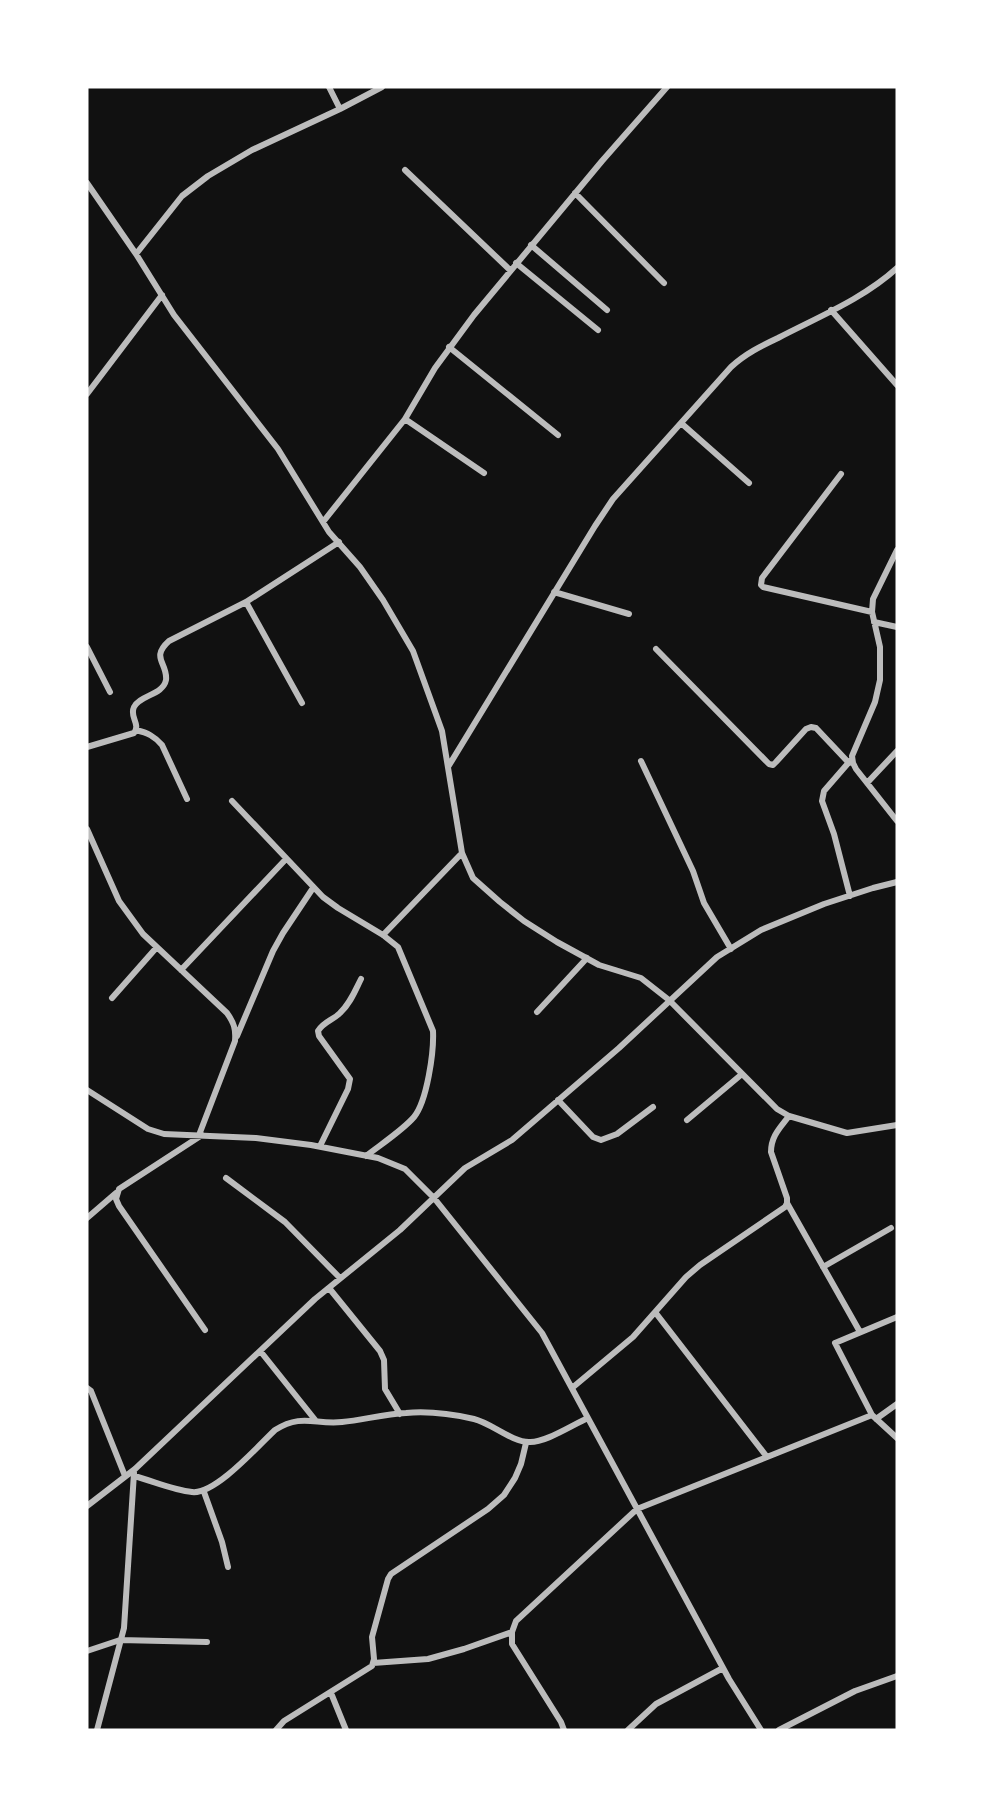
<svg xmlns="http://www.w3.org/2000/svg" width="984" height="1817" font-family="'Sofia Sans Condensed',sans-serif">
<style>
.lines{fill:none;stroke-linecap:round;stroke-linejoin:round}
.minor{stroke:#bcbcbc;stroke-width:6}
</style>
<rect width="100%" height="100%" fill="#111"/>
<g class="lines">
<path class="minor" d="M 329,87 L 340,109
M 405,170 L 510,270
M 87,183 L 136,254 L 174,315 L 278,449 L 329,532 L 360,567 L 383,600 L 413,651 L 442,731 L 462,853 L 473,878 L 500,902 L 524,921 L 557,942 L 599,965 L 641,978 L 669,1000 L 777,1109 L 789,1116 L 847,1133 L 897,1125
M 575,193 L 664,283
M 531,245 L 607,310
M 136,254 L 182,196 L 208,176 L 252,150 L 340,109 L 382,87
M 516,263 L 598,330
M 831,310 L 897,385
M 449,347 L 558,435
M 87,394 L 162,295
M 405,419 L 484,473
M 681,423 L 749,483
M 841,474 L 762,578 L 761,585 L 763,587 L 872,612
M 323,522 L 405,419 L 435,368 L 474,315 L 602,161 L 667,87
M 897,550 L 873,599 L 872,612 L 880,647 L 880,680 L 875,702 L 852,756 L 853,763 L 856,769 L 897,821
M 554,592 L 629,614
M 246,602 L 302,703
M 874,622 L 897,627
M 87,647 L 110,692
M 656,649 L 769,764 L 773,765 L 776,762 L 806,729 L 811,727 L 816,728 L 849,763
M 136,730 C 148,733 154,736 162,745 L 187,799
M 87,747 L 134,733 C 141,724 129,717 134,707 C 140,695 163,695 166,680 C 168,663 150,658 169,641 L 246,602 L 339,542
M 641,761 L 693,871 L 704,903 L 731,949
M 448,767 L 595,526 L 613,499 L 731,367 C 745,354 761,346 778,338 C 818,317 863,299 897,268
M 867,783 L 897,751
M 232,801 L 323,897 L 338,908 L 383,935 L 398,947 L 433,1031 C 434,1052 427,1101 414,1117 C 403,1130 380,1145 366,1156
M 87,829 L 119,901 L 143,934 L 227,1013 C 234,1023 236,1029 235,1041 L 199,1135
M 850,896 L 834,834 L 822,801 L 824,791 L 850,761
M 383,935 L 462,853
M 181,970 L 286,859
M 112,998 L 157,947
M 537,1012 L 587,958
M 237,1036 L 273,951 L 283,933 L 313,888
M 87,1090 L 148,1129 L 164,1134 L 256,1138 L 311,1145 L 378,1158 L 405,1169 L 434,1198 L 542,1333 L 729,1679 L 761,1730
M 558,1100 L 593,1137 L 601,1140 L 617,1134 L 653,1107
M 687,1120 L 742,1074
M 202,1135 L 119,1189 L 116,1199 L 119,1206 L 205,1330
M 320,1146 L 348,1089 L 350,1079 L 319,1036 L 318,1031 C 323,1022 333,1020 340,1013 C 350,1004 355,991 361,979
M 226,1178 L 285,1222 L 340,1278
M 787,1203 L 860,1332
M 87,1218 L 116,1193
M 823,1267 L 891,1228
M 329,1288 L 380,1351 L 384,1360 L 385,1389 L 400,1414
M 655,1312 L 767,1457
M 261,1352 L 316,1421
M 87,1388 L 91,1391 L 125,1476
M 572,1388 L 633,1337 L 686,1277 L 700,1265 L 785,1207 L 787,1203 L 787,1198 L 771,1152 C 771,1136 780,1128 789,1116
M 872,1415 L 897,1438
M 876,1419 L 897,1404
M 134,1476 C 153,1481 173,1490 192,1492 C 215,1495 258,1446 275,1430 C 302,1413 315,1425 342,1422 C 363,1420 384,1414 406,1413 C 428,1411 452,1414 474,1419 C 491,1423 512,1442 529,1442 C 545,1443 572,1425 588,1418
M 204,1492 L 222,1542 L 228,1567
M 87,1506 L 135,1469 L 315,1299 L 400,1230 L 465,1168 L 512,1140 L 619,1048 L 717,957 L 761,930 L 824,904 L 873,888 L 897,882
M 87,1651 L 120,1640 L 207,1642
M 373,1663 L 428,1659 L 464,1649 L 512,1632
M 331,1693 L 346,1730
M 97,1730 L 124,1628 L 134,1473
M 276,1730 L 284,1721 L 372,1666 L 374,1659 L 372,1637 L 388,1579 L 391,1574 L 488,1509 L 504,1495 L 515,1478 L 521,1464 L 526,1443
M 564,1730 L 561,1722 L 512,1644 L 512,1632 L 516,1621 L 637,1509 L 872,1415 L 835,1343 L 897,1317
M 628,1730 L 656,1704 L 723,1668
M 779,1730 L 855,1691 L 897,1676"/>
</g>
<rect width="984" height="1817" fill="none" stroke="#ffffff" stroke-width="177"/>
</svg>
